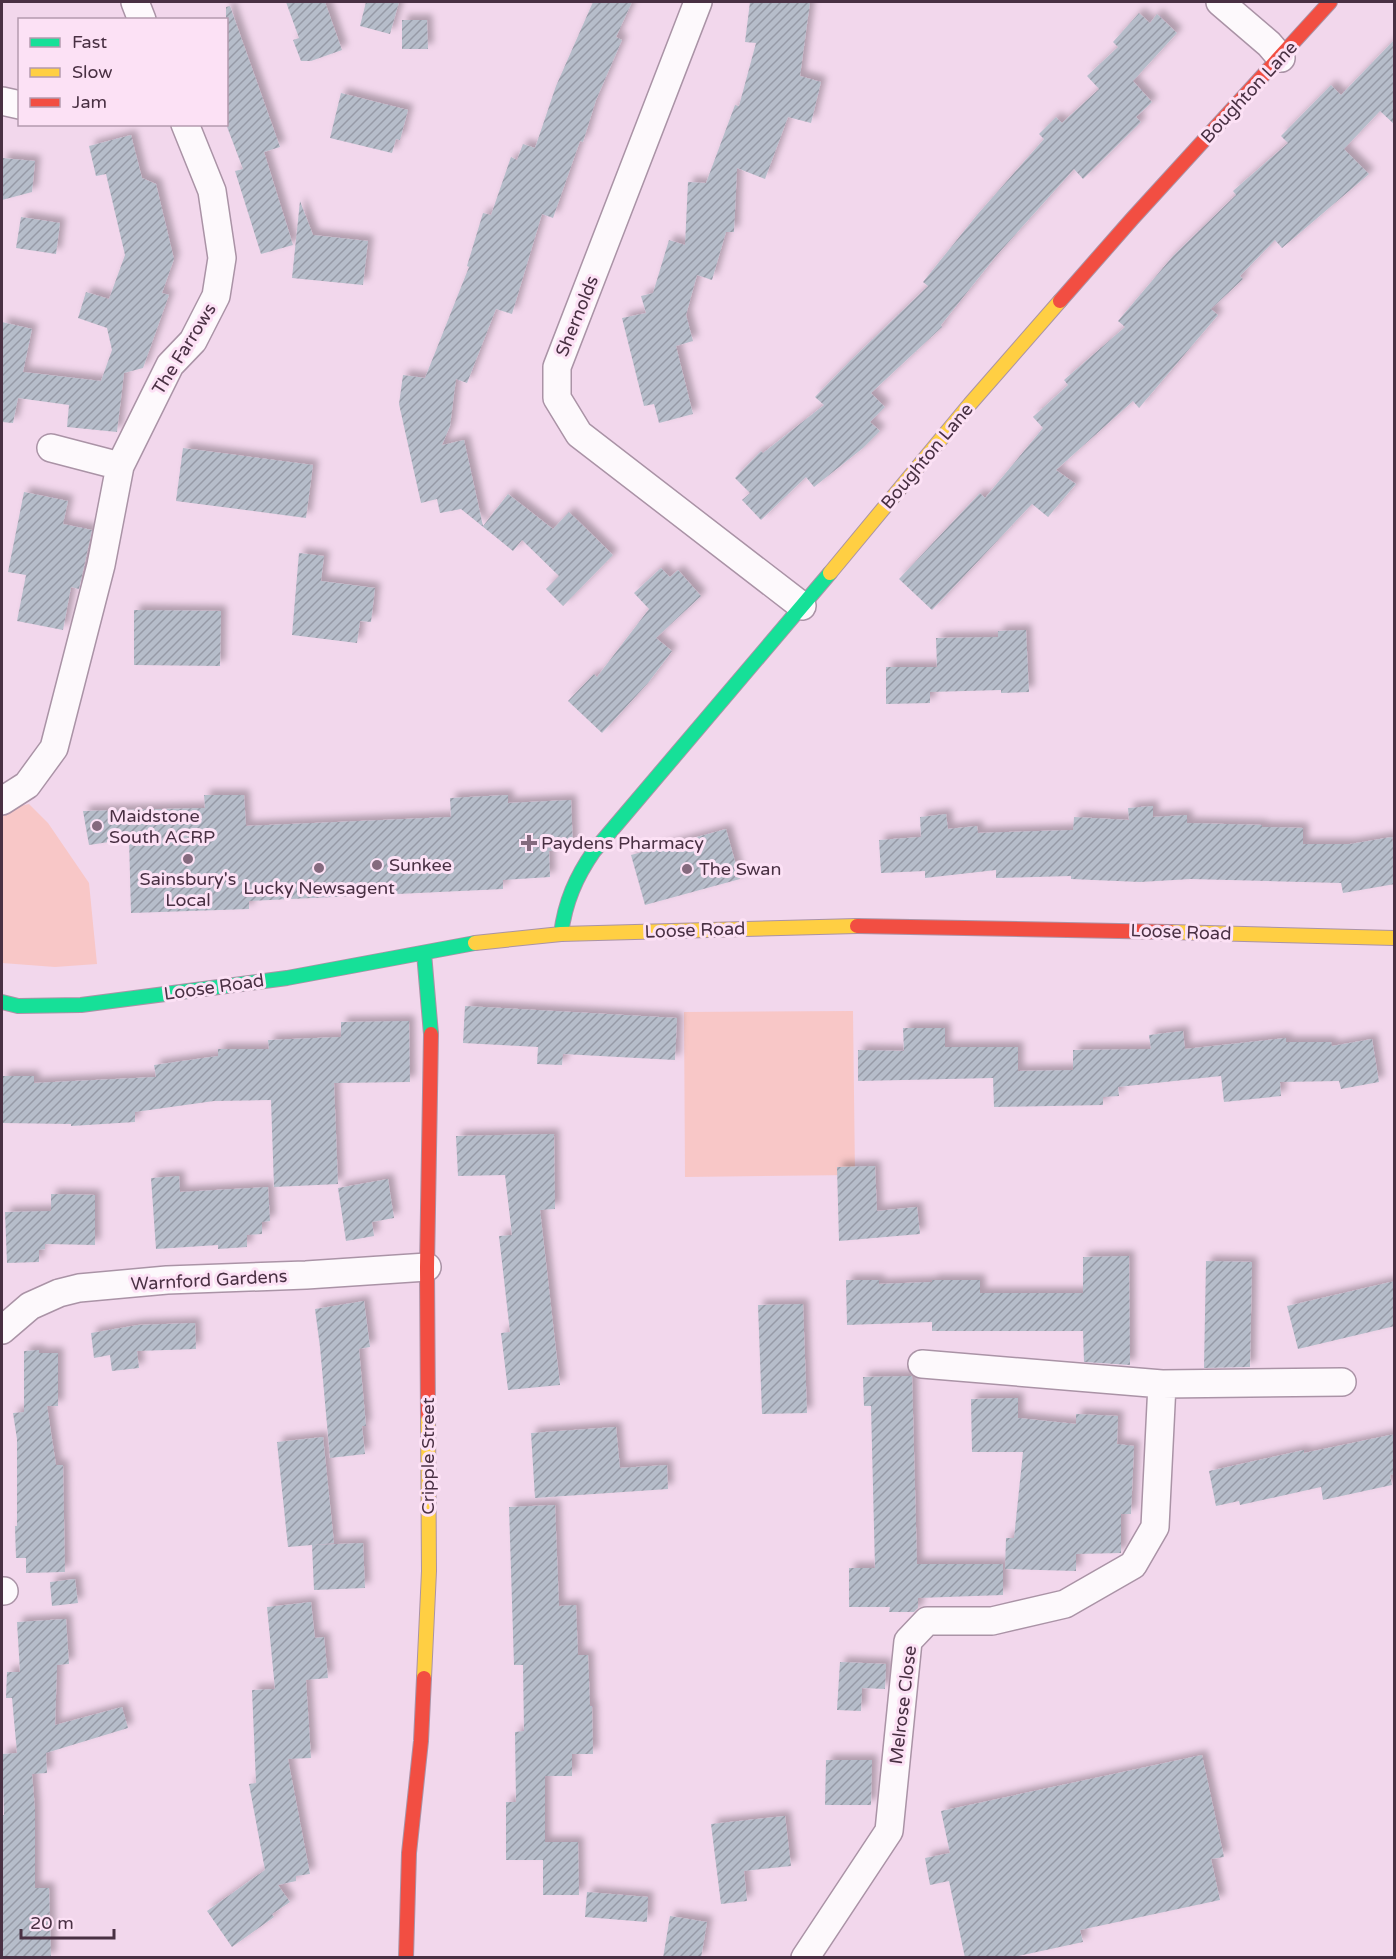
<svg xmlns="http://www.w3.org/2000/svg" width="1396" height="1959" font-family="'Varela Round',sans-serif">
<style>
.grass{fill:#f8c7c7}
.building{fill:url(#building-hatch);filter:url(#shadow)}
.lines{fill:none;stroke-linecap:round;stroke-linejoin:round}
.street-casing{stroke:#aa93a6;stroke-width:30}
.fast-casing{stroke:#aa93a6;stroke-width:16}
.slow-casing{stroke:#aa93a6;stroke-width:16}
.jam-casing{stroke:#aa93a6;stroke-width:16}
.street{stroke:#fdf9fc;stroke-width:27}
.fast{stroke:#16e098;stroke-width:14}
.slow{stroke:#ffcf43;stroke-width:14}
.jam{stroke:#f24e42;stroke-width:14}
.poi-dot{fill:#846a7e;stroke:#fce1f5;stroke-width:2}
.labels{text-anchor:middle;stroke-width:6;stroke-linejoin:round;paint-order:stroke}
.street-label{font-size:18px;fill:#493043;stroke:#fce1f5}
.poi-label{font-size:18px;fill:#493043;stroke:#fce1f5;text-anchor:start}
</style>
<defs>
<pattern id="building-hatch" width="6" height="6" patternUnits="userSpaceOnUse" patternTransform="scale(1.5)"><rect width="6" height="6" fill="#b6bdca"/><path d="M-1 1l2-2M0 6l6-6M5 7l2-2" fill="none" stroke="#969aa6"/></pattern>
<filter id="shadow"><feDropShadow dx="5.5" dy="-5.5" stdDeviation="3" flood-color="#0004"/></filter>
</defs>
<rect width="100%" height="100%" fill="#f2d7ec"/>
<path class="grass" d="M 29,804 L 48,823 L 89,883 L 97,964 L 55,967 L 2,963 L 2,810 Z
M 853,1011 L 855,1175 L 685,1177 L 684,1012 Z"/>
<path class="building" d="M 286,2 L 325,2 L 342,50 L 311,61 L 301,61 L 293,40 L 299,38 Z
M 366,2 L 399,2 L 390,34 L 360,26 Z
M 593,2 L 632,2 L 616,37 L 622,40 L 596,100 L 583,142 L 580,141 L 553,218 L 542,214 L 512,314 L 496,309 L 467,383 L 456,379 L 450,426 L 442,445 L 464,440 L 483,526 L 508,494 L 553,529 L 569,512 L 613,555 L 563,606 L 546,589 L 559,576 L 522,540 L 513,551 L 461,509 L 440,513 L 437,499 L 421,503 L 399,404 L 403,375 L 425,378 L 469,267 L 467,266 L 483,213 L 491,215 L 511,157 L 517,160 L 523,144 L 535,148 L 556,86 Z
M 750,2 L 810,2 L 800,76 L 821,82 L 811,123 L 788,117 L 765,179 L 737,168 L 734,232 L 726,232 L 712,280 L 697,275 L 686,315 L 693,341 L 676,346 L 693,414 L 659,423 L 654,404 L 644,406 L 622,318 L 646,313 L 641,296 L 653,293 L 669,240 L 685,245 L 688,182 L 706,183 L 735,105 L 739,106 L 756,43 L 745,42 Z
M 230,6 L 280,147 L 264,152 L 293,245 L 261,254 L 235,171 L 243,169 L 226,124 L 226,7 Z
M 1139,13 L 1150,23 L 1157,14 L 1177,33 L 1133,81 L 1152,102 L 1136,117 L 1141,122 L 1083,179 L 1074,169 L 996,256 L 941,325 L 942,327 L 871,393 L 885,407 L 870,422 L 880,431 L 863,448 L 814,487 L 806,477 L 761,520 L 742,500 L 750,493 L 735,478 L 761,451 L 763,453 L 824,405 L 815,397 L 850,361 L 928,286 L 923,282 L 977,215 L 1044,139 L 1039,134 L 1056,117 L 1062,123 L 1099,89 L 1087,76 L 1118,47 L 1113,42 Z
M 402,20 L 427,20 L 428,49 L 402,49 Z
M 1395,39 L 1395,125 L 1380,111 L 1344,149 L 1369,174 L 1282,248 L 1275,240 L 1240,276 L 1243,279 L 1211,309 L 1218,315 L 1139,408 L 1133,401 L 1056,470 L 1076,484 L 1048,517 L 1032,504 L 932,610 L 899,579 L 980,493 L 985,498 L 1043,428 L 1033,417 L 1068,385 L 1064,380 L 1125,327 L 1118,321 L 1173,256 L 1236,195 L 1233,191 L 1288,143 L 1281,136 L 1331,85 L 1341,95 Z
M 341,93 L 408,110 L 400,140 L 396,139 L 392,153 L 330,138 Z
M 131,135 L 142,178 L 156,184 L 174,259 L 162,293 L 169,295 L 143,368 L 124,373 L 117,432 L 67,427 L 69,405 L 18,398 L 13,423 L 2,422 L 2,322 L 32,329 L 23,372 L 101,381 L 112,350 L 107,328 L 78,318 L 86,292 L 109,299 L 125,255 L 106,174 L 96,176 L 89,146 Z
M 2,158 L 35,161 L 32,192 L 2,200 Z
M 300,201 L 313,235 L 368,241 L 363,285 L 292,278 Z
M 21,217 L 60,223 L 56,254 L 16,248 Z
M 183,448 L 313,465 L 306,518 L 176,501 Z
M 24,492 L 68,501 L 63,524 L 92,530 L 79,589 L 71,587 L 63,630 L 17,621 L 26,575 L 8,572 Z
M 299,553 L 324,556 L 321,581 L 375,588 L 371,622 L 360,621 L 357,643 L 292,635 Z
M 661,568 L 670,577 L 678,570 L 701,596 L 656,638 L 672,651 L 648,683 L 602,733 L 568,701 L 594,674 L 597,677 L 649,609 L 634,593 Z
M 134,610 L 221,611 L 220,666 L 134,665 Z
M 1026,630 L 1029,692 L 1001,693 L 1001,690 L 930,692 L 930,703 L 886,704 L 886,667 L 937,667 L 936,638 L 998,637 L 998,631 Z
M 204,795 L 244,795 L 246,826 L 451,817 L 450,798 L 508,795 L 508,803 L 571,800 L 573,848 L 549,851 L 550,877 L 503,880 L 503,889 L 249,901 L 249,909 L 131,913 L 129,839 L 89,845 L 83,811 L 205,808 Z
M 1153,806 L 1153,817 L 1187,815 L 1187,823 L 1262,825 L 1262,827 L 1303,828 L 1303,844 L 1350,844 L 1392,837 L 1395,855 L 1395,884 L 1343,893 L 1341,883 L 1191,879 L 1140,882 L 1071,879 L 1071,876 L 996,878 L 996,870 L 925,878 L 925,871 L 881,873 L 879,840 L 921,837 L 920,817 L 946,814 L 948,829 L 977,826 L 978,833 L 1073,830 L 1074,817 L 1129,820 L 1128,808 Z
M 726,829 L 740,879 L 645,905 L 631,855 Z
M 465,1006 L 677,1018 L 675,1060 L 563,1054 L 562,1065 L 537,1064 L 538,1047 L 463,1043 Z
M 409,1021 L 410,1082 L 334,1083 L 338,1184 L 274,1187 L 271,1100 L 214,1101 L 135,1112 L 135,1122 L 71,1126 L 71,1124 L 2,1123 L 2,1076 L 34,1076 L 34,1083 L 156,1077 L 154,1065 L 218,1056 L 218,1049 L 269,1049 L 268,1040 L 341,1037 L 341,1022 Z
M 903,1028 L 945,1028 L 945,1047 L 1018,1047 L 1018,1071 L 1073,1070 L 1073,1050 L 1151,1049 L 1149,1035 L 1183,1031 L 1185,1049 L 1286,1038 L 1286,1042 L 1331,1042 L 1332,1046 L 1372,1039 L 1379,1082 L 1341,1089 L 1339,1081 L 1280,1082 L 1281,1096 L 1224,1102 L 1221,1076 L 1118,1087 L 1119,1096 L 1103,1097 L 1103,1105 L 994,1107 L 993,1078 L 858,1081 L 858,1050 L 904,1051 Z
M 554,1134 L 555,1209 L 540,1210 L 560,1385 L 508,1390 L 501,1333 L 510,1332 L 499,1236 L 512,1235 L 505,1175 L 458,1176 L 456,1136 Z
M 875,1166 L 877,1211 L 917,1207 L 920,1234 L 839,1241 L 837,1167 Z
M 179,1176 L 180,1192 L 268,1187 L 270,1221 L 262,1222 L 262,1234 L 247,1235 L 247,1247 L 218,1249 L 218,1245 L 156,1249 L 151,1178 Z
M 388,1179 L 394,1218 L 372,1222 L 374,1236 L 346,1241 L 338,1188 Z
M 51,1194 L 95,1195 L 95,1245 L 45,1244 L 45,1249 L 39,1250 L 39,1262 L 7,1263 L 5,1212 L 51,1211 Z
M 1129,1256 L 1130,1365 L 1084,1362 L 1083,1331 L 932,1331 L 932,1322 L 847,1325 L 846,1280 L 879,1280 L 879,1284 L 932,1282 L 932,1280 L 980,1280 L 980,1293 L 1083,1293 L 1083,1257 Z
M 1206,1261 L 1252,1262 L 1250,1367 L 1204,1368 Z
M 1395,1281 L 1395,1326 L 1298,1349 L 1287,1306 Z
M 364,1301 L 370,1347 L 359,1349 L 366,1426 L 362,1426 L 365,1454 L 330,1458 L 320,1347 L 315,1309 Z
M 803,1304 L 807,1413 L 762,1414 L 758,1305 Z
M 195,1323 L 196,1349 L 137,1351 L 139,1368 L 112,1371 L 110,1355 L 94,1358 L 91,1333 L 138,1325 Z
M 39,1350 L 39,1353 L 58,1353 L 58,1406 L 47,1406 L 56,1465 L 63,1465 L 65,1572 L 26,1573 L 26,1558 L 16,1558 L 15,1526 L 17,1526 L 17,1439 L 13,1413 L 24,1412 L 24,1351 Z
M 912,1376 L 917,1564 L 1003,1564 L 1003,1595 L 918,1598 L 918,1608 L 914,1612 L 889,1612 L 890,1607 L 849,1607 L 849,1568 L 875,1568 L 871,1406 L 864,1406 L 863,1377 Z
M 1018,1398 L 1018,1418 L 1076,1424 L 1076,1414 L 1118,1416 L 1117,1444 L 1134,1446 L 1131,1514 L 1121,1514 L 1121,1553 L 1076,1554 L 1076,1571 L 1005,1569 L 1006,1538 L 1014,1538 L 1023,1452 L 972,1452 L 971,1399 Z
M 616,1427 L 620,1468 L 667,1465 L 668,1489 L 535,1498 L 531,1433 Z
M 1395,1434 L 1395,1474 L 1390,1475 L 1392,1485 L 1323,1500 L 1321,1487 L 1240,1505 L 1239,1501 L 1216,1506 L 1209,1471 L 1304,1450 L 1304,1453 Z
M 323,1437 L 334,1543 L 314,1545 L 363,1543 L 365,1588 L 314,1590 L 312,1545 L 288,1547 L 277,1442 Z
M 555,1505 L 559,1606 L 576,1605 L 578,1655 L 588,1655 L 590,1706 L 592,1706 L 593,1754 L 572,1754 L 572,1776 L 545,1776 L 545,1842 L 578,1842 L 579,1895 L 543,1895 L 543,1860 L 506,1860 L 506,1802 L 516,1802 L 515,1732 L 524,1731 L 523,1665 L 514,1665 L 509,1507 Z
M 75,1579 L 78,1603 L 52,1606 L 50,1582 Z
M 311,1602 L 315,1638 L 324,1637 L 328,1678 L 306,1680 L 311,1758 L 288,1759 L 310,1874 L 296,1876 L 296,1881 L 278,1885 L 290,1902 L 272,1914 L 274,1917 L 232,1947 L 207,1911 L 265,1870 L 249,1784 L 256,1783 L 252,1690 L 275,1689 L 267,1607 Z
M 66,1619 L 69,1664 L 57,1665 L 55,1725 L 122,1707 L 128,1728 L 46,1753 L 47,1773 L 32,1774 L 35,1809 L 35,1888 L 49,1888 L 51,1958 L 2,1958 L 2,1815 L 4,1815 L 2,1754 L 17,1753 L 12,1698 L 6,1698 L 7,1672 L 20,1672 L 17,1622 Z
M 840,1662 L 886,1664 L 885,1689 L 862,1688 L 861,1711 L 837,1710 Z
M 1202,1755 L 1224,1857 L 1211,1859 L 1220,1900 L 1080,1930 L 1083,1942 L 1009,1958 L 965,1958 L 949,1881 L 930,1885 L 925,1858 L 950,1853 L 941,1811 Z
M 826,1760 L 872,1760 L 871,1805 L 825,1805 Z
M 785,1816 L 791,1866 L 744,1871 L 747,1901 L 721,1904 L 711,1824 Z
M 587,1892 L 648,1897 L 647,1922 L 585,1917 Z
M 670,1916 L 707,1922 L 701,1958 L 663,1958 Z"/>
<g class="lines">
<defs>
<path id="street" d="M 135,2 L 142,20
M 698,2 L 557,367 L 557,398 L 579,434 L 802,606
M 1220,2 L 1269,44 L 1281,58
M 2,101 L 20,105
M 51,448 L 120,466
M 2,801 L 27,785 L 54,748 L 101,565 L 120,466 L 170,365 L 193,341 L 216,296 L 222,258 L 212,191 L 185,124
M 2,1330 L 30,1306 L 59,1293 L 79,1288 L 167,1280 L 306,1275 L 427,1267
M 922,1364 L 1162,1384 L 1342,1382
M 2,1591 L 4,1591
M 805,1958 L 889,1831 L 908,1641 L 927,1621 L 992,1621 L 1065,1604 L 1133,1565 L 1155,1527 L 1162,1384"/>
<path id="fast" d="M 561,934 C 565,902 576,877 594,851 L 830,573
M 424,953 L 431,1034
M 2,1002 L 18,1006 L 81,1005 L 287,978 L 475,943"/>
<path id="slow" d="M 830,573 L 970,404 L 1060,301
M 1170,932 L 1394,938
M 475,943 L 561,934 L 857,926
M 424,1678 L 429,1571 L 428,1415"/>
<path id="jam" d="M 1060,301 L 1132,219 L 1330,2
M 857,926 L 1170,932
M 428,1415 L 427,1267 L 431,1034
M 406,1958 L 409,1853 L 421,1741 L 424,1678"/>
</defs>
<use href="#street" class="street-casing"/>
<use href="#fast" class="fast-casing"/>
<use href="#slow" class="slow-casing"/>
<use href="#jam" class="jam-casing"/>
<use href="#street" class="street"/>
<use href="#fast" class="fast"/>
<use href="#slow" class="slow"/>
<use href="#jam" class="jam"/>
</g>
<g class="poi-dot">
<circle cx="97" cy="826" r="6"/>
<path d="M526 834h6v6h6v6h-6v6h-6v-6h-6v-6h6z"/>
<circle cx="188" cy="859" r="6"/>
<circle cx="377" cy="865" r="6"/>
<circle cx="319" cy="868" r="6"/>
<circle cx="687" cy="869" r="6"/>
</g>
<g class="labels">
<g class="street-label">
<text transform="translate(1249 92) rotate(-47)" y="6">Boughton Lane</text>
<text transform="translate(577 316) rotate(-68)" y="6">Shernolds</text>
<text transform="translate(184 349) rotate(-58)" y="6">The Farrows</text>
<text transform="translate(927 456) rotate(-50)" y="6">Boughton Lane</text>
<text transform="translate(695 930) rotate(-2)" y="6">Loose Road</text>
<text transform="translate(1181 932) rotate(2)" y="6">Loose Road</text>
<text transform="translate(214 987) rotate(-8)" y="6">Loose Road</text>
<text transform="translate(209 1280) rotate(-3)" y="6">Warnford Gardens</text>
<text transform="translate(428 1456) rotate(-90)" y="6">Cripple Street</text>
<text transform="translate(903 1705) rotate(-83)" y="6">Melrose Close</text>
</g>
<g class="poi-label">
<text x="109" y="822">Maidstone<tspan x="109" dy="21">South ACRP</tspan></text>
<text x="541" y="849">Paydens Pharmacy</text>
<text x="389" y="871">Sunkee</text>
<text x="699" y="875">The Swan</text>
<text x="188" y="885" text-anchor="middle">Sainsbury's<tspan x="188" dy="21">Local</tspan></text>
<text x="319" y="894" text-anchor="middle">Lucky Newsagent</text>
</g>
</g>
<rect width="1396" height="1959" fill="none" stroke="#493043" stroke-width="6"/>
<rect x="18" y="18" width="210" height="108" fill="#fce1f5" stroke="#b49aae" stroke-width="1.5"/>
<rect x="30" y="38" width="30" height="9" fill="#16e098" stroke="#b49aae" stroke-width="1.5"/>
<text x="72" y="48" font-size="18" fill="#493043">Fast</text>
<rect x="30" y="68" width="30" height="9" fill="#ffcf43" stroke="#b49aae" stroke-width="1.5"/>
<text x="72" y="78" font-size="18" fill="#493043">Slow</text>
<rect x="30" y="98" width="30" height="9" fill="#f24e42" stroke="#b49aae" stroke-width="1.5"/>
<text x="72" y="108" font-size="18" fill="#493043">Jam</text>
<path d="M21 1929v9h93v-9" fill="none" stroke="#493043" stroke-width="3"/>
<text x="30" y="1929" font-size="18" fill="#493043" stroke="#fce1f5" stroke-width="4.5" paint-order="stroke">20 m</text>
</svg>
